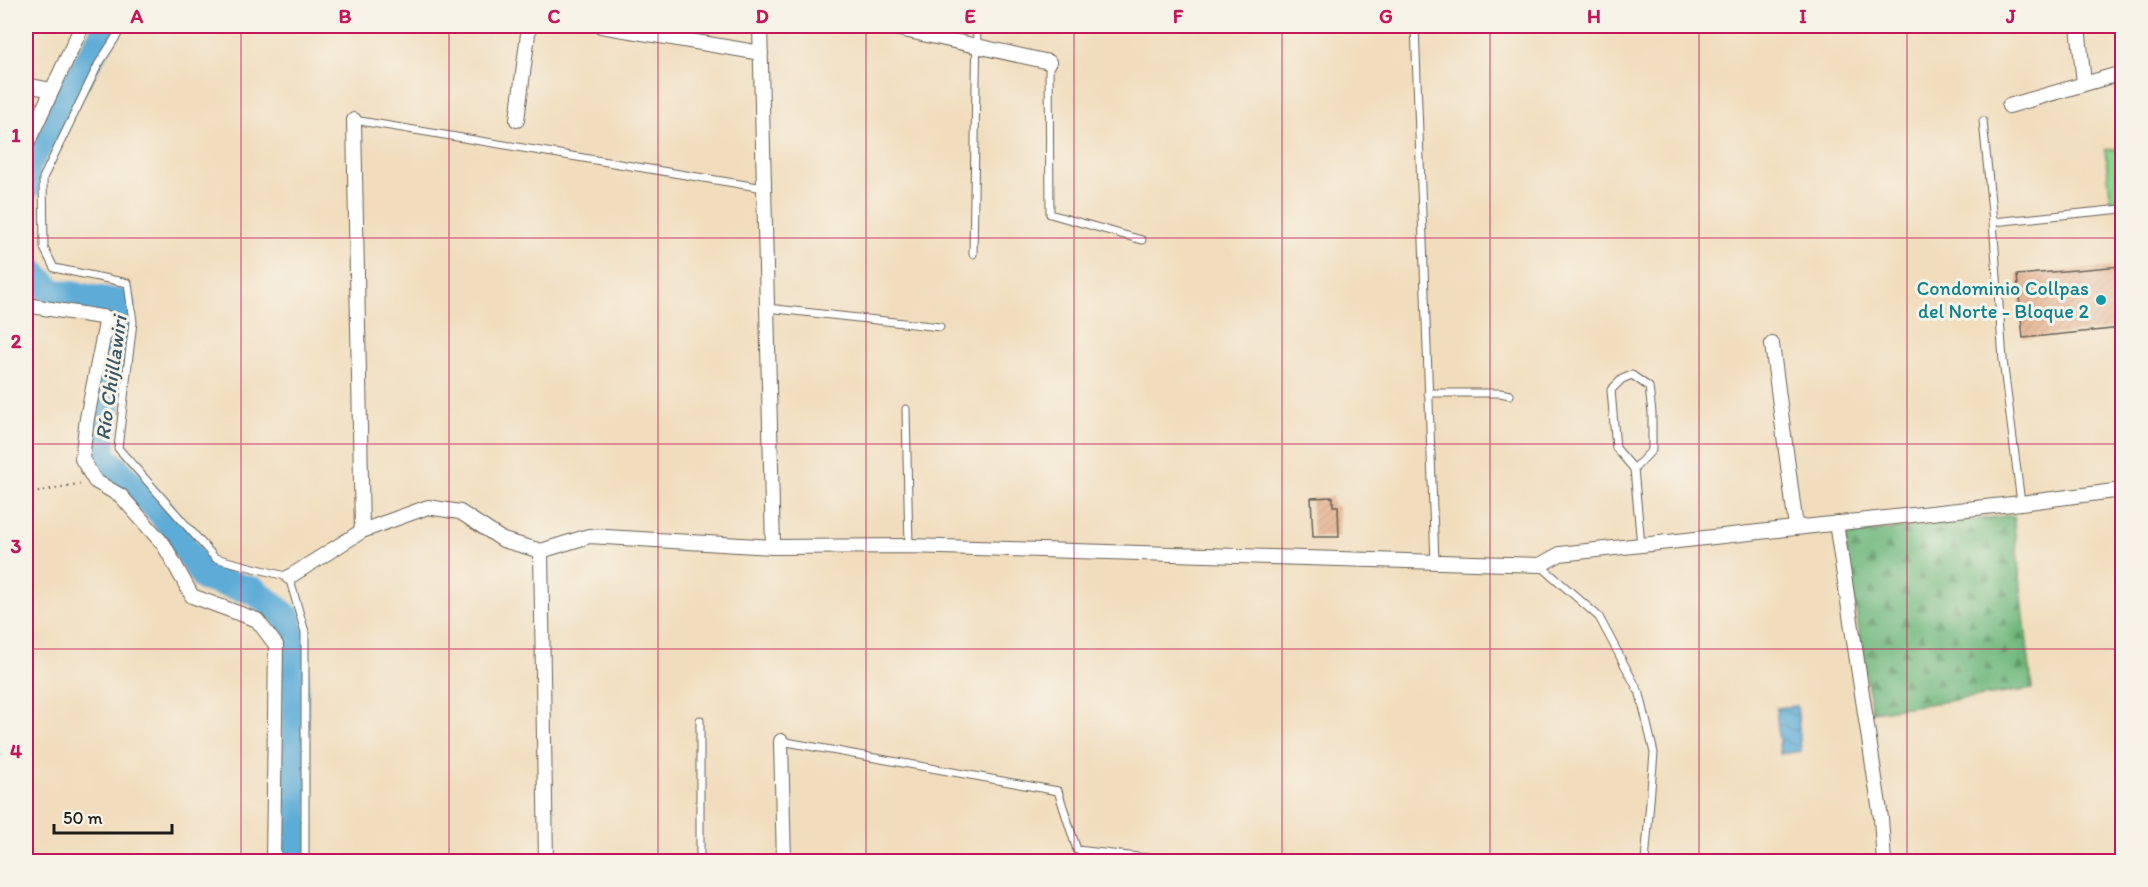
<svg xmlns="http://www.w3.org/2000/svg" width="2148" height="887" font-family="Itim,sans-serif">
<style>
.grass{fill:#8cd894;stroke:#547a58;stroke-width:1.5}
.forest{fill:url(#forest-firs);stroke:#466a4d;stroke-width:1.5}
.water{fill:url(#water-waves);stroke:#3c647a;stroke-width:1.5}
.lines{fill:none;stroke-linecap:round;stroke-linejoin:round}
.river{stroke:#5dacd7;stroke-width:28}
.building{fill:url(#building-hatch)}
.lane-casing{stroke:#676054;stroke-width:9}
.street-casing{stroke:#676054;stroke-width:16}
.path{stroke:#676054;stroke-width:3;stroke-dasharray:1.5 4.5;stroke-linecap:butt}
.lane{stroke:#fff;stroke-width:7}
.street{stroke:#fff;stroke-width:14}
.grid{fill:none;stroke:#c2185b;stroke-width:1.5;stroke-opacity:0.55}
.culture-dot{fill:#0f9aa8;stroke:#f7f3e8;stroke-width:2}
.labels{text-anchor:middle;stroke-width:6;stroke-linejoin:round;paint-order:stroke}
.culture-label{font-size:20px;fill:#0d838f;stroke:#f7f3e8;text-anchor:end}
.water-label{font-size:21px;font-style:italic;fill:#365667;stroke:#f7f3e8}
.neatline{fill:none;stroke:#c2185b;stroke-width:2}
.grid-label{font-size:20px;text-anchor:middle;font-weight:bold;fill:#c2185b}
</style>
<defs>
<pattern id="forest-firs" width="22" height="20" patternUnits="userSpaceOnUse" patternTransform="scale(1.5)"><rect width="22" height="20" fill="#71b87e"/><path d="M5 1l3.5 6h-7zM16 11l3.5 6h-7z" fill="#5c9566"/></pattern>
<pattern id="water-waves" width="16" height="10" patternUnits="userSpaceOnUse" patternTransform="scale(1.5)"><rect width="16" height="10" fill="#5dacd7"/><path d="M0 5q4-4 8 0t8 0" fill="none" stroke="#4c8bae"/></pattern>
<pattern id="building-hatch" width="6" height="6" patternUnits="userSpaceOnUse" patternTransform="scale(1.5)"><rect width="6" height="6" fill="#e5ad89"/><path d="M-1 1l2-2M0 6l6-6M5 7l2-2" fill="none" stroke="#c49476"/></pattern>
</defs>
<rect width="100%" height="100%" fill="#f7f3e8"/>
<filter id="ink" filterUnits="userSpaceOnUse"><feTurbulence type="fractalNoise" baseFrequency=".0167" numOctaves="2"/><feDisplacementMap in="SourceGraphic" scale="12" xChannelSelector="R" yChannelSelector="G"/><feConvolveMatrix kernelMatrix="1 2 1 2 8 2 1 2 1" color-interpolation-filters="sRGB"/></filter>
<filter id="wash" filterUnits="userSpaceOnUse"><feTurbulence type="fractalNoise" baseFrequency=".008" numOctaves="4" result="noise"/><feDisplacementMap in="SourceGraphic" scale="24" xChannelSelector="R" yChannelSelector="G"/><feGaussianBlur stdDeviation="1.35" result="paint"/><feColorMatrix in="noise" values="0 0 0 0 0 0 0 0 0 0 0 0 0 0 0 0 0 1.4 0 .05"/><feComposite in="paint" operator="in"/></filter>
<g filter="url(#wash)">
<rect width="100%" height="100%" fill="#f1ddbd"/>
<path class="grass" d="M 2122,148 L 2122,200 L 2111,201 L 2105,150 Z"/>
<path class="forest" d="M 2013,515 L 2032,689 L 1872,712 L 1844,535 Z"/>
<path class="water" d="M 1797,706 L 1801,751 L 1780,754 L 1776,708 Z"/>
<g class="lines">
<path class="river" d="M 26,188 L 27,166 L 108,26
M 26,266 L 52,292 L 121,303 L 100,454 L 161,512 L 205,578 L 254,591 L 288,618 L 295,651 L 295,862"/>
</g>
<g id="blocks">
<path class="building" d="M 2122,266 L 2122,328 L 2023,338 L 2017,275 Z
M 1333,497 L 1333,506 L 1338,506 L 1339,537 L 1313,537 L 1311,498 Z"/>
</g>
</g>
<g filter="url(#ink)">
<use href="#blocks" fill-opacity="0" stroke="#676054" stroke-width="1.5"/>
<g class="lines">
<defs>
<path id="lane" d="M 123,26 L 98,65 L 43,178 L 44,248 L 54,268 L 128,283 L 133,322 L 118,448 L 215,558 L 289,577 L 305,632 L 305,862
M 1415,26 L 1435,562
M 1049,62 L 1050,214 L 1142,240
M 354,120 L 764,188
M 1983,121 L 1993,222 L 2003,360 L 2021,503
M 1993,222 L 2122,209
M 973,254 L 977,26
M 767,308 L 940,327
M 1428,393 L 1500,393 L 1510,395
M 906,409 L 909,546
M 1634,469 L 1616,448 L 1611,390 L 1622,379 L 1632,375 L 1649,387 L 1652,413 L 1652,450 L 1634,469 L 1641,545
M 1540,565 L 1599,617 L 1640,694 L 1654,753 L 1645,862
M 781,741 L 1058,791 L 1077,850 L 1182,862
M 700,862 L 700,720"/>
<path id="street" d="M 601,26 L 761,53
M 760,26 L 773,547
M 886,26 L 1049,62
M 2078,26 L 2084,83
M 26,85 L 52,90
M 2009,106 L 2122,73
M 354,120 L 362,531
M 517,120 L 529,26
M 26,146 L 82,26
M 26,299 L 32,306 L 107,318 L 87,418 L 82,459 L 95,481 L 121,496 L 164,545 L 192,596 L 257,620 L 276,645 L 273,862
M 1772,344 L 1796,527
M 1836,523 L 1881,818 L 1884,862
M 541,551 L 546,862
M 289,577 L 362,531 L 428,507 L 460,512 L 503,540 L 541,551 L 589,536 L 773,547 L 909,546 L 1540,565 L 1560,554 L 2021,503 L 2122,490
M 781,741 L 784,862"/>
</defs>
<use href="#lane" class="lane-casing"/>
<use href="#street" class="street-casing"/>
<path class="path" d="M 26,494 L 80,484"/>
<use href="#lane" class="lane"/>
<use href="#street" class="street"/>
</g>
</g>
<path class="grid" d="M 241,26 L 241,862M 449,26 L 449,862M 658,26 L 658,862M 866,26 L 866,862M 1074,26 L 1074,862M 1282,26 L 1282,862M 1490,26 L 1490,862M 1699,26 L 1699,862M 1907,26 L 1907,862M 26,238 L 2122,238M 26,444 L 2122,444M 26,649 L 2122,649"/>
<circle class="culture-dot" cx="2101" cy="300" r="6"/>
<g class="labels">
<g class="culture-label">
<text x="2089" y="295">Condominio Collpas<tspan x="2089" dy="23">del Norte - Bloque 2</tspan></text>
</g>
<g class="water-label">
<text transform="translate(111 378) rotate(-82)" y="7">Río Chijllawiri</text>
</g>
</g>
<rect width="2148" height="887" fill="none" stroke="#f7f3e8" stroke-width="66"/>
<path d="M54 824v9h118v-9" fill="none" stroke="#1c1c1c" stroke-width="3"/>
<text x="63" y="824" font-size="18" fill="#1c1c1c" stroke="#f7f3e8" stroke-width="4.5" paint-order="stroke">50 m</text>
<rect x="33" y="33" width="2082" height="821" class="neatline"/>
<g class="grid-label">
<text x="137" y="23">A</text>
<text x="345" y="23">B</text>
<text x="554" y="23">C</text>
<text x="762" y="23">D</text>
<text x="970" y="23">E</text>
<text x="1178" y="23">F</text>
<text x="1386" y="23">G</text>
<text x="1594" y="23">H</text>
<text x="1803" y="23">I</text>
<text x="2011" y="23">J</text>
<text x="16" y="142">1</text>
<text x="16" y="348">2</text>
<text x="16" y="553">3</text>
<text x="16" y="758">4</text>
</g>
</svg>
